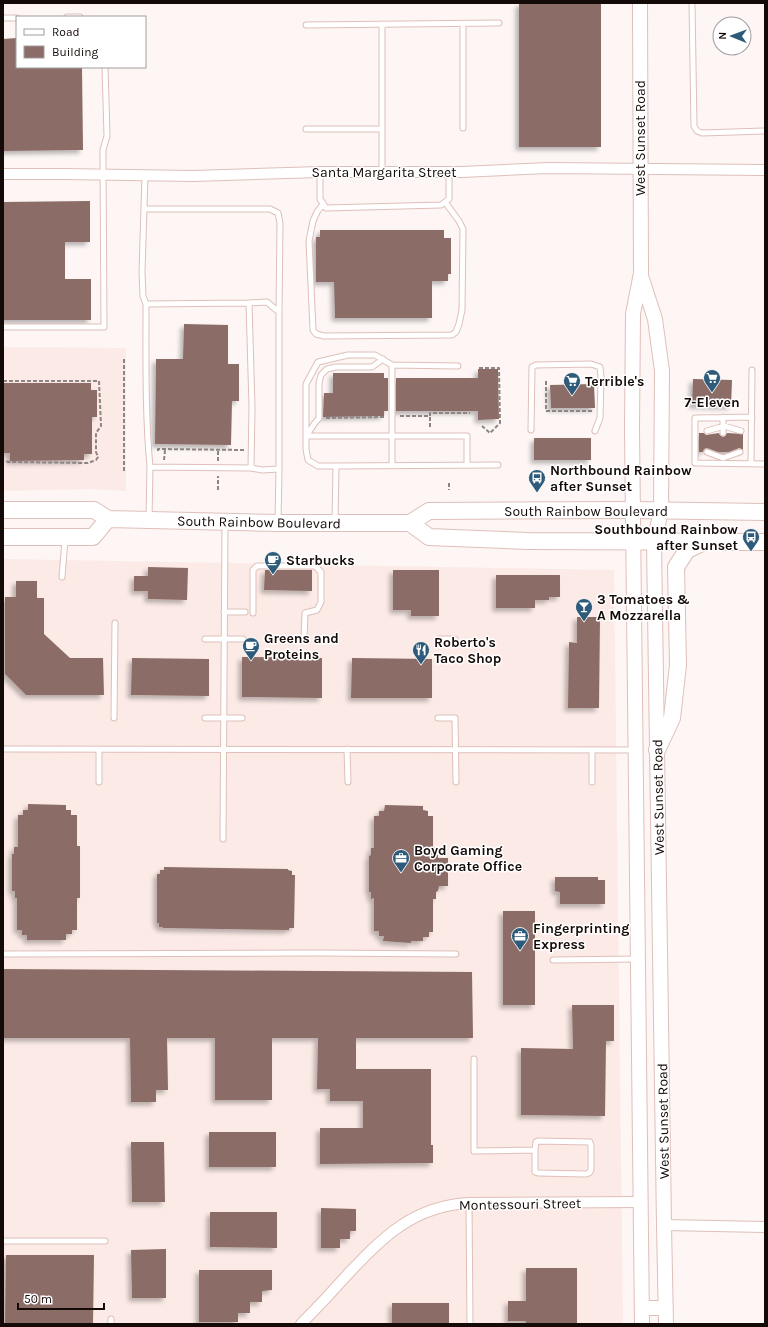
<svg xmlns="http://www.w3.org/2000/svg" width="768" height="1327" font-family="Karla,sans-serif">
<style>
.built{fill:#fbeae6}
.building{fill:#8b6c66;filter:url(#shadow)}
.lines{fill:none;stroke-linecap:round;stroke-linejoin:round}
.service-casing{stroke:#dfbfb9;stroke-width:7}
.minor-casing{stroke:#dfbfb9;stroke-width:12}
.secondary-casing{stroke:#dfbfb9;stroke-width:16}
.primary-casing{stroke:#dfbfb9;stroke-width:18}
.path{stroke:#8d8583;stroke-width:2;stroke-dasharray:4 2;stroke-linecap:butt}
.service{stroke:#fff;stroke-width:5}
.minor{stroke:#fff;stroke-width:10}
.secondary{stroke:#fff;stroke-width:14}
.primary{stroke:#fff;stroke-width:16}
.labels{text-anchor:middle;stroke-width:3;stroke-linejoin:round;paint-order:stroke}
.street-label{font-size:14px;fill:#140a08;stroke:#fff}
.poi-label{font-size:14px;font-weight:bold;fill:#140a08;stroke:#fff;text-anchor:start}
</style>
<defs>
<filter id="shadow"><feDropShadow dx="-3.5" dy="3.5" stdDeviation="2" flood-color="#0004"/></filter>
</defs>
<rect width="100%" height="100%" fill="#fdf6f5"/>
<path class="built" d="M 672,3 L 765,3 L 765,4 Z
M 3,347 L 126,348 L 126,491 L 91,489 L 3,491 Z
M 3,559 L 614,570 L 623,1324 L 3,1324 Z"/>
<path class="building" d="M 519,3 L 601,3 L 601,147 L 519,147 Z
M 17,38 L 17,67 L 82,67 L 83,150 L 3,151 L 3,39 Z
M 90,201 L 90,242 L 65,242 L 65,279 L 91,279 L 91,320 L 3,320 L 3,202 Z
M 320,230 L 444,230 L 444,238 L 451,238 L 451,274 L 448,274 L 448,281 L 432,281 L 432,318 L 335,318 L 334,282 L 316,282 L 316,237 L 320,237 Z
M 184,324 L 228,325 L 228,364 L 239,364 L 239,401 L 232,401 L 231,445 L 155,444 L 156,359 L 183,359 Z
M 478,369 L 498,369 L 499,419 L 478,420 L 478,411 L 396,411 L 396,378 L 478,378 Z
M 333,373 L 384,373 L 384,378 L 388,378 L 388,411 L 384,411 L 384,416 L 323,417 L 324,393 L 333,393 Z
M 693,379 L 732,380 L 731,406 L 692,405 Z
M 3,383 L 91,383 L 91,390 L 97,390 L 97,417 L 92,417 L 92,454 L 84,454 L 84,460 L 10,461 L 10,453 L 3,453 Z
M 594,384 L 595,408 L 551,408 L 550,385 Z
M 699,433 L 704,433 L 706,435 L 719,433 L 720,435 L 723,437 L 725,436 L 727,433 L 743,434 L 743,450 L 739,448 L 729,452 L 718,452 L 707,448 L 704,449 L 703,452 L 699,452 Z
M 534,438 L 591,438 L 591,460 L 534,460 Z
M 148,567 L 188,568 L 187,600 L 148,599 L 148,591 L 134,591 L 134,576 L 148,576 Z
M 265,570 L 312,570 L 312,591 L 264,590 Z
M 393,570 L 439,570 L 439,616 L 411,616 L 411,610 L 393,610 Z
M 496,575 L 560,575 L 560,597 L 549,597 L 549,600 L 535,600 L 535,608 L 496,608 Z
M 16,581 L 37,581 L 37,598 L 44,598 L 44,634 L 70,658 L 103,658 L 104,695 L 26,695 L 5,674 L 5,597 L 16,597 Z
M 577,617 L 600,617 L 599,708 L 568,708 L 569,642 L 577,643 Z
M 242,657 L 322,658 L 322,698 L 242,697 Z
M 132,658 L 209,659 L 209,696 L 131,695 Z
M 352,658 L 432,659 L 432,698 L 351,698 Z
M 28,804 L 66,805 L 66,810 L 71,810 L 71,815 L 77,815 L 77,846 L 80,846 L 80,898 L 77,898 L 77,930 L 72,930 L 72,934 L 66,934 L 66,940 L 27,940 L 27,935 L 22,935 L 22,930 L 17,930 L 17,898 L 15,898 L 15,891 L 12,891 L 12,854 L 14,854 L 14,847 L 18,847 L 18,815 L 23,815 L 23,810 L 28,810 Z
M 385,805 L 423,806 L 423,810 L 428,811 L 428,816 L 433,816 L 433,847 L 435,847 L 435,855 L 438,855 L 438,858 L 448,858 L 448,886 L 439,886 L 438,891 L 436,892 L 436,899 L 433,899 L 433,932 L 429,932 L 429,937 L 423,937 L 423,941 L 411,941 L 411,943 L 383,941 L 384,936 L 379,936 L 379,931 L 374,931 L 374,898 L 371,899 L 371,892 L 369,892 L 369,856 L 371,855 L 371,848 L 374,848 L 374,816 L 379,816 L 379,811 L 384,811 Z
M 164,867 L 288,869 L 288,870 L 292,871 L 292,875 L 295,875 L 294,928 L 289,928 L 289,930 L 163,928 L 163,927 L 159,927 L 159,923 L 157,923 L 157,874 L 160,874 L 160,870 L 164,870 Z
M 555,877 L 598,877 L 598,880 L 605,880 L 605,904 L 560,904 L 560,892 L 555,891 Z
M 503,911 L 535,911 L 535,1005 L 503,1005 Z
M 3,969 L 472,972 L 473,1038 L 356,1038 L 356,1069 L 431,1069 L 431,1145 L 433,1145 L 433,1163 L 320,1164 L 320,1128 L 363,1128 L 363,1101 L 330,1101 L 330,1089 L 317,1089 L 318,1038 L 272,1038 L 272,1100 L 215,1100 L 215,1038 L 167,1038 L 168,1090 L 156,1090 L 156,1102 L 131,1102 L 130,1038 L 3,1038 Z
M 572,1005 L 614,1005 L 614,1041 L 606,1041 L 605,1116 L 521,1115 L 521,1048 L 573,1049 Z
M 209,1132 L 276,1132 L 276,1167 L 209,1167 Z
M 131,1142 L 164,1142 L 165,1202 L 132,1202 Z
M 321,1208 L 356,1209 L 356,1231 L 350,1231 L 350,1239 L 340,1239 L 340,1248 L 321,1248 Z
M 210,1212 L 277,1212 L 277,1248 L 210,1247 Z
M 166,1249 L 166,1298 L 132,1298 L 131,1250 Z
M 6,1255 L 94,1255 L 93,1324 L 5,1324 Z
M 526,1268 L 577,1268 L 577,1324 L 526,1324 L 526,1321 L 508,1321 L 508,1301 L 526,1301 Z
M 199,1270 L 272,1270 L 272,1290 L 262,1291 L 262,1302 L 250,1302 L 250,1313 L 238,1313 L 238,1322 L 199,1322 Z
M 392,1303 L 449,1303 L 449,1324 L 392,1324 Z"/>
<g class="lines">
<defs>
<path id="service" d="M 692,3 L 694,126 L 697,131 L 702,133 L 765,131
M 67,17 L 80,17
M 3,18 L 17,18
M 382,24 L 382,172
M 463,24 L 463,128
M 306,25 L 499,23
M 306,129 L 382,129
M 320,172 L 320,199 L 326,208 L 441,205 L 449,199 L 449,172
M 145,175 L 142,272 L 143,296 L 146,304
M 323,204 L 317,212 L 313,221 L 309,241 L 313,330 L 316,334 L 324,336 L 452,335 L 456,332 L 459,324 L 462,310 L 463,229 L 459,221 L 445,202
M 144,209 L 270,209 L 278,213 L 280,223 L 279,312
M 249,303 L 267,302 L 279,312 L 279,469
M 3,327 L 104,327 L 103,159 L 103,150 L 107,136 L 105,67
M 752,417 L 695,418 L 695,463 L 765,464
M 531,430 L 532,367 L 536,365 L 591,364 L 600,367 L 601,377 L 600,418 L 595,431
M 707,431 L 724,426 L 741,431
M 723,433 L 723,417
M 307,435 L 314,424 L 319,418 L 319,383 L 321,375 L 327,369 L 336,367 L 372,367 L 383,359
M 306,436 L 467,436 L 467,465
M 707,452 L 723,458 L 740,452
M 751,463 L 752,370
M 392,465 L 392,365
M 336,466 L 318,466 L 308,460 L 306,449 L 306,384 L 318,362 L 348,355 L 375,355 L 392,365 L 458,366
M 251,468 L 262,470 L 279,469 L 278,522
M 149,519 L 150,467 L 251,468 L 252,407 L 249,303 L 146,304 C 146,358 145,412 150,467
M 335,522 L 336,466 L 498,465
M 62,577 L 65,540
M 224,612 L 245,612
M 253,613 L 253,570 L 257,566 L 315,566 L 321,572 L 321,602 L 317,610 L 305,613 L 304,639
M 205,639 L 243,639
M 439,639 L 455,639
M 114,718 L 115,623
M 205,718 L 242,718
M 438,718 L 455,718 L 456,782
M 3,749 L 634,750
M 347,749 L 348,782
M 99,750 L 99,782
M 592,750 L 592,782
M 223,839 L 225,524
M 3,954 L 316,953 L 456,954
M 553,960 L 637,959
M 474,1059 L 474,1151 L 535,1150 L 535,1172 L 538,1173 L 586,1174 L 589,1173 L 591,1170 L 591,1146 L 590,1142 L 538,1141 L 536,1142 L 535,1150
M 469,1203 L 470,1324
M 3,1241 L 105,1241
M 111,1324 L 111,1319"/>
<path id="minor" d="M 3,174 L 64,174 L 193,176 L 320,172 L 462,172 L 548,168 L 765,170
M 664,1225 L 765,1227
M 301,1324 C 317,1308 332,1292 347,1275 C 383,1237 413,1206 469,1203 L 641,1202"/>
<path id="secondary" d="M 640,3 L 641,273 L 633,314 L 632,429 L 642,1324
M 641,276 L 655,319 L 662,371 L 661,511 L 654,542 L 664,1225 L 666,1324
M 642,1308 L 666,1308"/>
<path id="primary" d="M 3,510 L 94,510 L 108,519 L 278,523 L 410,523 L 429,511 L 633,510 L 765,512
M 410,523 L 429,537 L 528,541 L 765,542
M 3,537 L 93,537 L 108,519
M 657,750 L 672,718 L 678,665 L 676,567 L 687,550 L 704,542"/>
</defs>
<use href="#service" class="service-casing"/>
<use href="#minor" class="minor-casing"/>
<use href="#secondary" class="secondary-casing"/>
<use href="#primary" class="primary-casing"/>
<path class="path" d="M 124,359 L 124,472
M 479,368 L 499,368 L 500,423 L 490,433 L 482,426
M 3,381 L 99,381 L 101,426 L 96,433 L 96,452 L 98,457 L 96,460 L 88,463 L 9,462 L 3,461
M 546,381 L 546,411 L 593,411
M 400,416 L 430,416 L 430,413 L 470,413
M 430,417 L 430,428
M 326,418 L 384,417
M 158,451 L 158,449 L 244,450
M 164,460 L 165,450
M 218,461 L 218,450
M 449,483 L 449,490
M 218,490 L 218,476"/>
<use href="#service" class="service"/>
<use href="#minor" class="minor"/>
<use href="#secondary" class="secondary"/>
<use href="#primary" class="primary"/>
</g>
<defs>
<symbol id="supermarket-pin" viewBox="-11 -11 22 30"><path d="M0 17L-7.5 6A9.5 9.5 0 1 1 7.5 6Z" fill="#2e5b7a" stroke="#fff"/><path d="M-6-5.5h2.5l.6 2H6L4.5 2H-2.5L-4.4-4H-6ZM-1.5 3.2a1.3 1.3 0 1 0 .1 0ZM3 3.2a1.3 1.3 0 1 0 .1 0Z" fill="#fff"/></symbol>
<symbol id="bus-pin" viewBox="-11 -11 22 30"><path d="M0 17L-7.5 6A9.5 9.5 0 1 1 7.5 6Z" fill="#2e5b7a" stroke="#fff"/><path d="M-5-6H5V4H4V6H2V4H-2V6H-4V4H-5ZM-3.5-4V0h7V-4ZM-3.5 1.2v1.5H-2V1.2ZM2 1.2v1.5H3.5V1.2Z" fill="#fff"/></symbol>
<symbol id="cafe-pin" viewBox="-11 -11 22 30"><path d="M0 17L-7.5 6A9.5 9.5 0 1 1 7.5 6Z" fill="#2e5b7a" stroke="#fff"/><path d="M-5.5-4.5H6V0H3Q3 3.5 0 3.5H-2.5Q-5.5 3.5-5.5 0ZM3-3.2v2h1.7v-2ZM-6 4.5H4V6H-6Z" fill="#fff"/></symbol>
<symbol id="bar-pin" viewBox="-11 -11 22 30"><path d="M0 17L-7.5 6A9.5 9.5 0 1 1 7.5 6Z" fill="#2e5b7a" stroke="#fff"/><path d="M-6-5H6L.8 .8V4.5H3.5V6h-7V4.5H-.8V.8Z" fill="#fff"/></symbol>
<symbol id="restaurant-pin" viewBox="-11 -11 22 30"><path d="M0 17L-7.5 6A9.5 9.5 0 1 1 7.5 6Z" fill="#2e5b7a" stroke="#fff"/><path d="M-5-6h1v4h1v-4h1v4h1v-4h1v5L-1.5 .5V6h-2V.5L-5-1ZM5-6V6H3V1.5H1.5Q1.5-4 5-6Z" fill="#fff"/></symbol>
<symbol id="office-pin" viewBox="-11 -11 22 30"><path d="M0 17L-7.5 6A9.5 9.5 0 1 1 7.5 6Z" fill="#2e5b7a" stroke="#fff"/><path d="M-6-3h4V-5.5h4V-3h4V5H-6ZM-1-4.5V-3h2v-1.5ZM-6 0V1H6V0Z" fill="#fff"/></symbol>
</defs>
<g fill-rule="evenodd">
<use href="#supermarket-pin" x="702" y="368" width="20" height="27"/>
<use href="#supermarket-pin" x="562" y="371" width="20" height="27"/>
<use href="#bus-pin" x="527" y="468" width="20" height="27"/>
<use href="#bus-pin" x="741" y="527" width="20" height="27"/>
<use href="#cafe-pin" x="263" y="550" width="20" height="27"/>
<use href="#bar-pin" x="574" y="597" width="20" height="27"/>
<use href="#cafe-pin" x="241" y="636" width="20" height="27"/>
<use href="#restaurant-pin" x="411" y="640" width="20" height="27"/>
<use href="#office-pin" x="391" y="848" width="20" height="27"/>
<use href="#office-pin" x="510" y="926" width="20" height="27"/>
</g>
<g class="labels">
<g class="street-label">
<text transform="translate(640 138) rotate(-90)" y="5">West Sunset Road</text>
<text x="384" y="177">Santa Margarita Street</text>
<text x="586" y="516">South Rainbow Boulevard</text>
<text transform="translate(259 522) rotate(1)" y="5">South Rainbow Boulevard</text>
<text transform="translate(658 797) rotate(-91)" y="5">West Sunset Road</text>
<text transform="translate(663 1121) rotate(-91)" y="5">West Sunset Road</text>
<text transform="translate(520 1204) rotate(-1)" y="5">Montessouri Street</text>
</g>
<g class="poi-label">
<text x="585" y="386">Terrible's</text>
<text x="712" y="407" text-anchor="middle">7-Eleven</text>
<text x="550" y="475">Northbound Rainbow<tspan x="550" dy="16">after Sunset</tspan></text>
<text x="738" y="534" text-anchor="end">Southbound Rainbow<tspan x="738" dy="16">after Sunset</tspan></text>
<text x="286" y="565">Starbucks</text>
<text x="597" y="604">3 Tomatoes &amp;<tspan x="597" dy="16">A Mozzarella</tspan></text>
<text x="264" y="643">Greens and<tspan x="264" dy="16">Proteins</tspan></text>
<text x="434" y="647">Roberto's<tspan x="434" dy="16">Taco Shop</tspan></text>
<text x="414" y="855">Boyd Gaming<tspan x="414" dy="16">Corporate Office</tspan></text>
<text x="533" y="933">Fingerprinting<tspan x="533" dy="16">Express</tspan></text>
</g>
</g>
<rect width="768" height="1327" fill="none" stroke="#140a08" stroke-width="8"/>
<rect x="16" y="16" width="130" height="52" fill="#ffffff" stroke="#a19d9c"/>
<rect x="24" y="29" width="20" height="6" fill="#ffffff" stroke="#a19d9c"/>
<text x="52" y="36" font-size="12" fill="#140a08">Road</text>
<rect x="24" y="46" width="20" height="12" fill="#8b6c66" stroke="#a19d9c"/>
<text x="52" y="56" font-size="12" fill="#140a08">Building</text>
<g transform="translate(732 36) rotate(271)"><circle r="19" fill="#ffffff" stroke="#a19d9c"/>
<path d="M0-3L7 15L0 10L-7 15Z" fill="#2e5b7a"/>
<text y="-6" font-size="11" font-weight="bold" text-anchor="middle" fill="#140a08">N</text>
</g>
<path d="M18 1303v6h86v-6" fill="none" stroke="#140a08" stroke-width="2"/>
<text x="24" y="1303" font-size="12" fill="#140a08" stroke="#ffffff" stroke-width="3" paint-order="stroke">50 m</text>
</svg>
